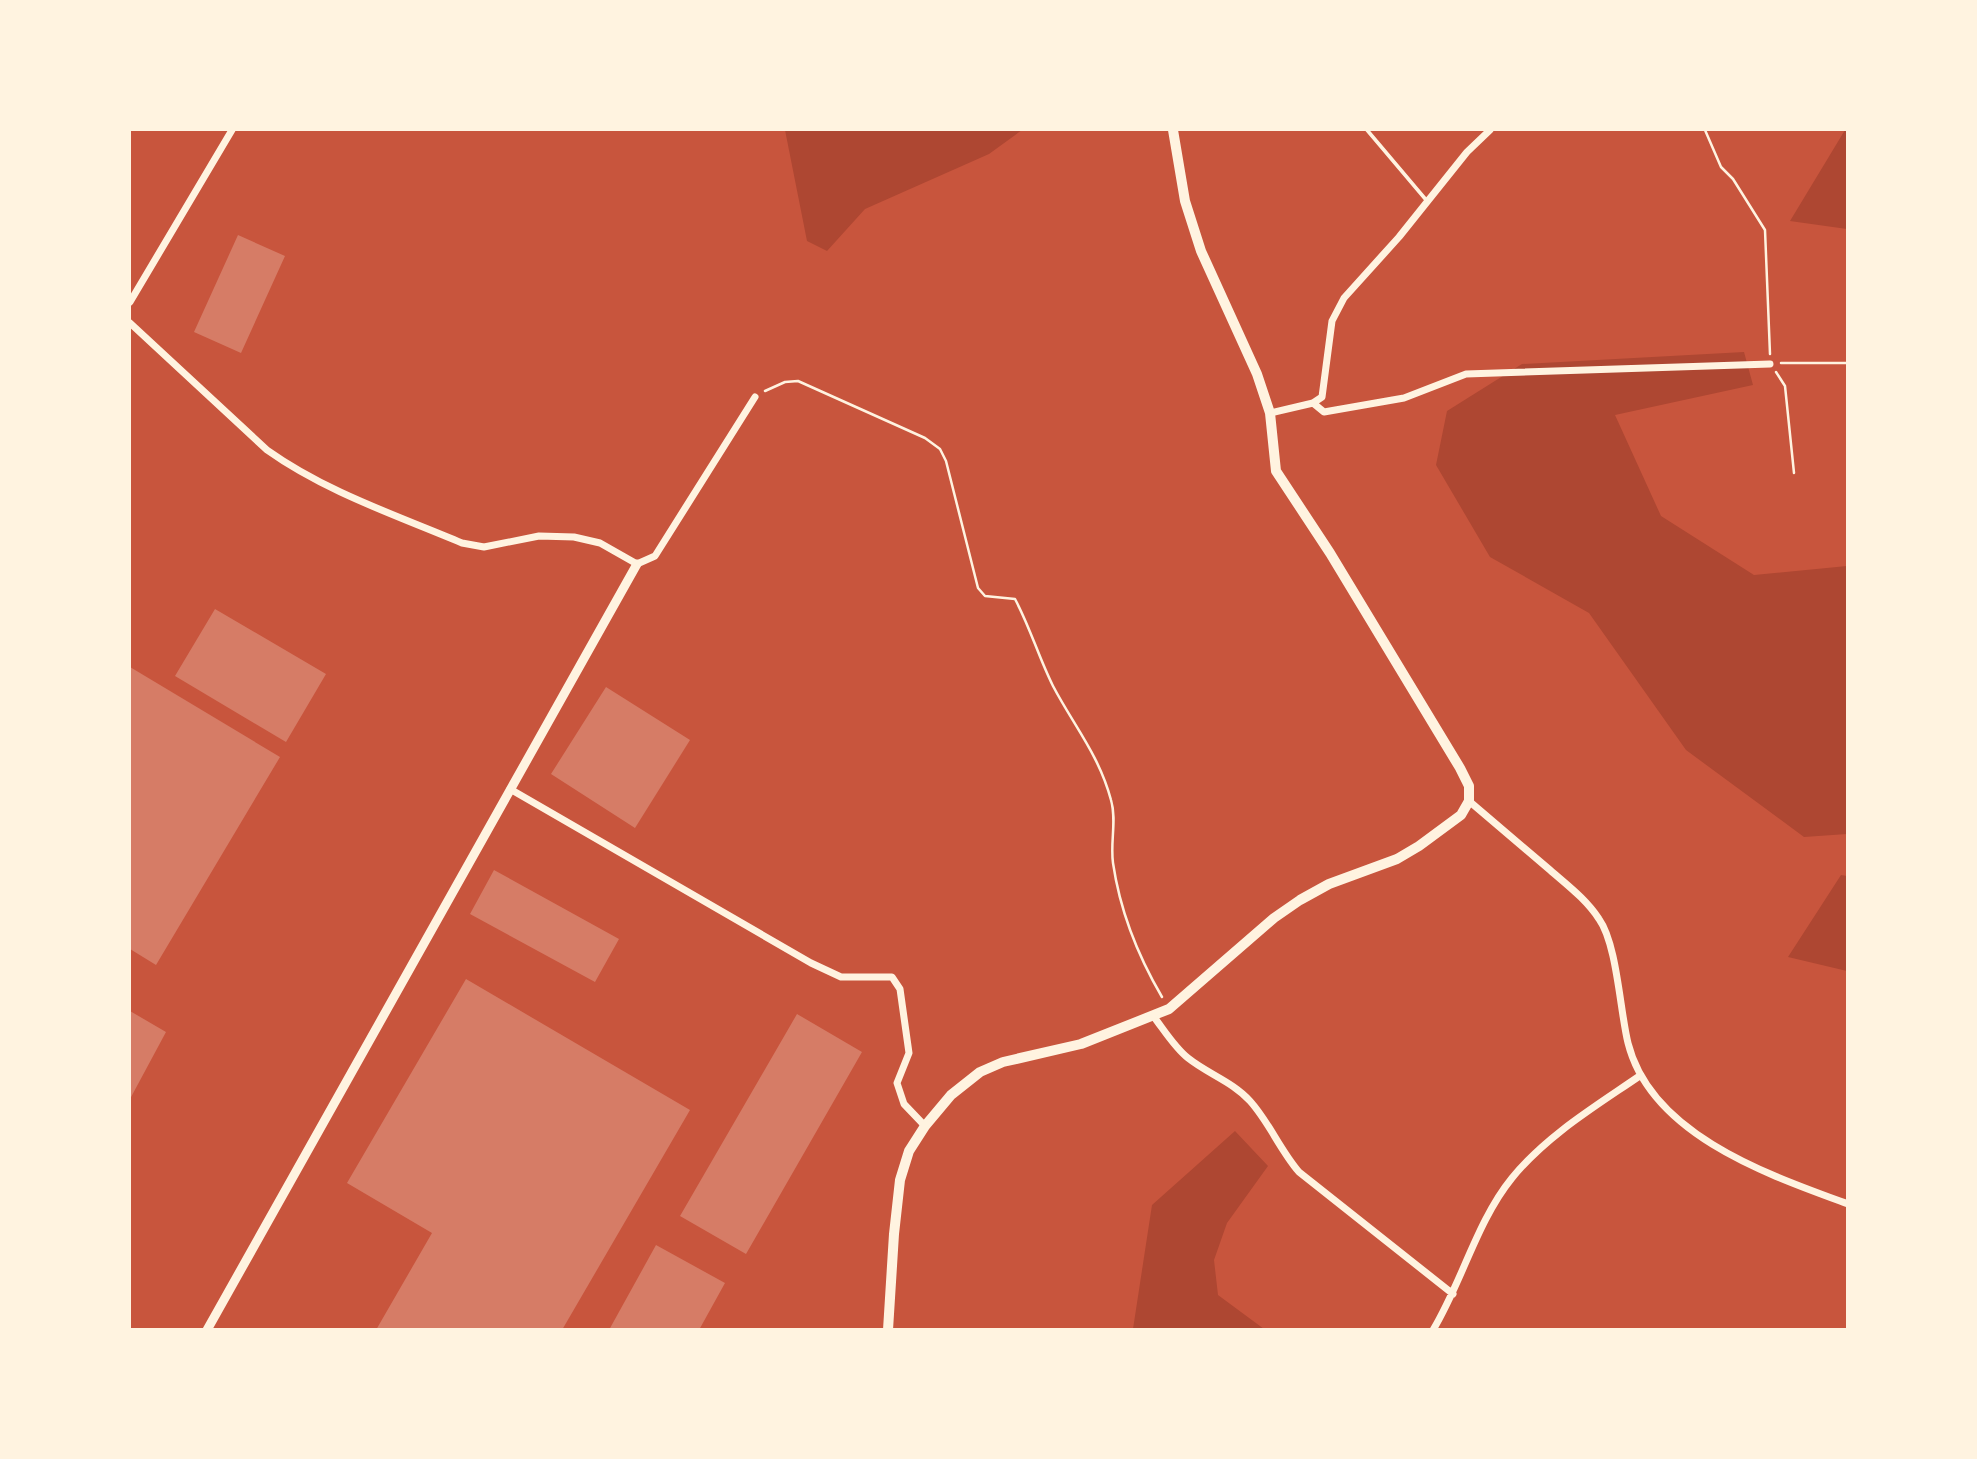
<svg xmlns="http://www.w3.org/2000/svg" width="1977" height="1459" font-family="Spectral,serif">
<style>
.green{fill:#ae4732}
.building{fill:#d67c66}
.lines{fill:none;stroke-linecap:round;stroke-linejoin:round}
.path{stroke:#fff3e0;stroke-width:2.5}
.service{stroke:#fff3e0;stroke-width:3.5}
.minor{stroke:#fff3e0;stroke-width:7}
.tertiary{stroke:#fff3e0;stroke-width:9}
.secondary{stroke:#fff3e0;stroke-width:10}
</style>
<rect width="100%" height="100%" fill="#c8553d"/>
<path class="green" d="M 785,130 L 1022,130 L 989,154 L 865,209 L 827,251 L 807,241 Z
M 1845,130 L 1848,130 L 1847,229 L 1790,221 Z
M 1744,352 L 1753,385 L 1615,415 L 1661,516 L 1754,575 L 1847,566 L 1847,834 L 1804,837 L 1686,750 L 1589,613 L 1490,557 L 1436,465 L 1447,411 L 1522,364 Z
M 1841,875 L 1847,876 L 1847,971 L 1788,957 Z
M 1235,1131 L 1268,1166 L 1227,1223 L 1214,1260 L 1218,1295 L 1264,1329 L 1133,1329 L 1152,1205 Z"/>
<path class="building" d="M 238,235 L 285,256 L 241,353 L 194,332 Z
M 215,609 L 326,674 L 286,742 L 175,676 Z
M 130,667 L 280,757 L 156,965 L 130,949 Z
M 606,687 L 690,740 L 635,828 L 551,774 Z
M 494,870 L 619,939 L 595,982 L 470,914 Z
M 466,979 L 690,1110 L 562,1330 L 376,1330 L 432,1233 L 347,1183 Z
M 130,1011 L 166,1032 L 130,1099 Z
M 797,1014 L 862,1052 L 746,1254 L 680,1216 Z
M 656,1245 L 725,1283 L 699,1330 L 609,1330 Z"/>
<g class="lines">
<path class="path" d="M 1705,130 L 1721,167 L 1733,179 L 1765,230 L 1770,354
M 1781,363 L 1848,363
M 1776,372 L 1785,386 L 1794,473
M 765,391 L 785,382 L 798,381 L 925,438 L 940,449 L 946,461 L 978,588 L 985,596 L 1015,599 C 1030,627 1039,658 1053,686 C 1074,726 1099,755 1111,800 C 1117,820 1110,842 1113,863 C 1120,911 1138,956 1162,997"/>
<path class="service" d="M 1367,130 L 1427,201"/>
<path class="minor" d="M 130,302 L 232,130
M 130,323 L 267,450 C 326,492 396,515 462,543 L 484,547 L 539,536 L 574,537 L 600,543 L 637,564 L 655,556 L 755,397
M 1313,403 L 1324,412 L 1404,398 L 1466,374 L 1770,364
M 1270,413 L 1313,403 L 1322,397 L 1332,321 L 1344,298 L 1399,237 L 1467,152 L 1490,130
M 510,789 L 811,963 L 841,977 L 892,977 L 900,989 L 909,1053 L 897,1083 L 904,1104 L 925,1126
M 1469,801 C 1496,824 1523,847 1550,870 C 1567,885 1586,899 1599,919 C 1617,944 1620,1011 1628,1043 C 1651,1135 1769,1175 1848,1204
M 1154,1017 C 1164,1030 1175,1048 1188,1058 C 1208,1074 1233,1082 1250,1101 C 1269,1122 1280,1150 1299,1172 L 1453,1294
M 1433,1330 C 1462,1282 1477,1221 1512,1178 C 1547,1135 1596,1106 1641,1075"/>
<path class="tertiary" d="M 207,1330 L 637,564"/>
<path class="secondary" d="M 888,1330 L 894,1234 L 900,1180 L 909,1151 L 925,1126 L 951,1095 L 980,1072 L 1003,1062 L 1081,1044 L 1169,1009 L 1274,918 L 1300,900 L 1329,884 L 1397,859 L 1419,846 L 1461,815 L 1469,801 L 1469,786 L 1460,768 L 1330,553 L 1276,471 L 1270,413 L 1257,374 L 1201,251 L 1185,201 L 1173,130"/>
</g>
<rect width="1977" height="1459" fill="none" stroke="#fff3e0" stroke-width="262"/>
</svg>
